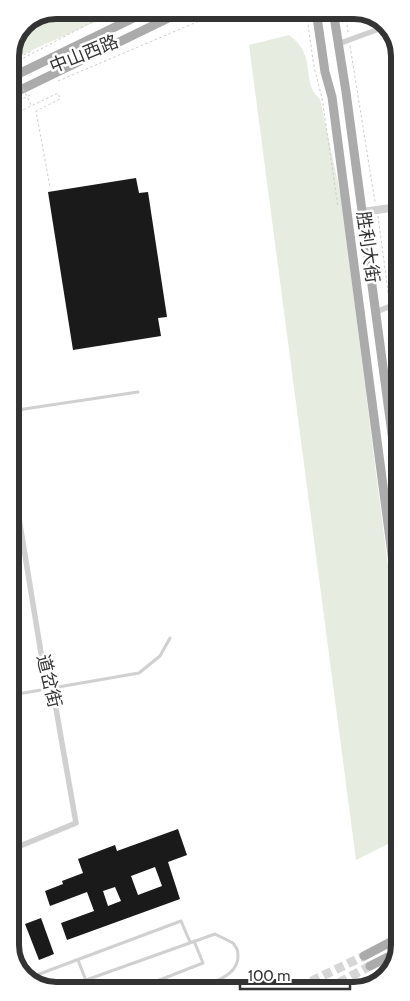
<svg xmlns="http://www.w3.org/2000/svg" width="410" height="1001" font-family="Cabin,'Noto Sans SC',sans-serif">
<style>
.green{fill:#e6ecdf}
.building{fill:#1a1a1a;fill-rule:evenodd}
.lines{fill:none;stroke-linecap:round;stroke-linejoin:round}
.primary-tunnel{stroke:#d6d6d6;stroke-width:9;stroke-dasharray:9 4.5;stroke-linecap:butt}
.path{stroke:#cdcdcd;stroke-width:1;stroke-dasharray:2.5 2.5;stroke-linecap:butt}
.service{stroke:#d0d0d0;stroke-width:3}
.minor{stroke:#d0d0d0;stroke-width:5.5}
.tertiary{stroke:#d0d0d0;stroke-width:8}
.secondary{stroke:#bdbdbd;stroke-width:9}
.primary{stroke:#ababab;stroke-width:9}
.path-bridge{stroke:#cdcdcd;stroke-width:1;stroke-dasharray:2.5 2.5;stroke-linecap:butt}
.labels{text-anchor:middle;stroke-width:5;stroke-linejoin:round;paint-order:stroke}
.street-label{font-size:18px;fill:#333;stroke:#fff}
.rim{fill:none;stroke:#333;stroke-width:6}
</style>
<rect width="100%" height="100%" fill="#fff"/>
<path class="green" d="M 56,10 L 122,10 L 10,60 L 10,53 L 24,23 Z
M 289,35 C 319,57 299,81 320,99 L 341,197 L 399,653 L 400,838 L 356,860 L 249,45 Z"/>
<path class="building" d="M 136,178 L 139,193 L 148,192 L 167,317 L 158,318 L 161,336 L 73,350 L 48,192 Z
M 178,829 L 187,855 L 168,862 L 180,899 L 67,940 L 61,923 L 94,911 L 87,892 L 50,906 L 45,891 L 63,884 L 62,881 L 83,873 L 78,859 L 115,845 L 117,851 ZM 155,867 L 162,886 L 138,895 L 131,876 ZM 115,887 L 121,901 L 108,906 L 103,891 Z
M 41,918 L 54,954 L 39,960 L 25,924 Z
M 69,983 L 72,991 L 49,990 Z"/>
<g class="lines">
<path class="primary-tunnel" d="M 299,987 L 364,956
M 327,989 L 370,966"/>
<path class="path" d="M 306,10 L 314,67 L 322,98 L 338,207
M 345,10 L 348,32
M 350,46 L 375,202
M 10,61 L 32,51
M 10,65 L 115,10
M 58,81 L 225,10
M 10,105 L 32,94
M 10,116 L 58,93 L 60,99 L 36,111 L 50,187
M 378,216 L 389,299
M 391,313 L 399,374
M 392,612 L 399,674"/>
<path class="service" d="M 11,413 L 24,409 L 138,392
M 12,695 L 139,673 L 160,656 L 170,638
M 78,960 L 90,991
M 26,979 L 181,921 L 190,942
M 86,980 L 215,934 L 233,943 L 237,949 C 244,974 215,981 197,990
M 134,990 L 203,963 L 194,941"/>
<path class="minor" d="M 338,44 L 387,26
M 376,312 L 398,303
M 11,469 L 47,690 L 55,703 L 76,823 L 20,846 L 12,851"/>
<path class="tertiary" d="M 362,212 L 398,207"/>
<path class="secondary" d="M 12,720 L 12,726"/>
<path class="primary" d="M 316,10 L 325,72 L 332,97 L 399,608
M 333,10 L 346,92 L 399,486
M 10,78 L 150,10
M 10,95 L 185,10
M 364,956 L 400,937
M 370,966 L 398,952
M 296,989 L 299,987"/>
<path class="path-bridge" d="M 10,62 L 31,105"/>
</g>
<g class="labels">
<g class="street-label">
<text transform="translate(84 54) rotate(-22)" y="6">中山西路</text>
<text transform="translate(368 247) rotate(82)" y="6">胜利大街</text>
<text transform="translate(49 681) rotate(76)" y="6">道岔街</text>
</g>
</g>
<path d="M0 0H410V1001H0ZM56 19H354A37 37 0 0 1 391 56V945A37 37 0 0 1 354 982H56A37 37 0 0 1 19 945V56A37 37 0 0 1 56 19Z" fill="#fff" fill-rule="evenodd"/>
<path class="rim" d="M56 19H354A37 37 0 0 1 391 56V945A37 37 0 0 1 354 982H56A37 37 0 0 1 19 945V56A37 37 0 0 1 56 19Z"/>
<path d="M240 981v8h110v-8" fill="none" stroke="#333333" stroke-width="2.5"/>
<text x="248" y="981" font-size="15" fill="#333333" stroke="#ffffff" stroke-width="4" paint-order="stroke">100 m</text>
</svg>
